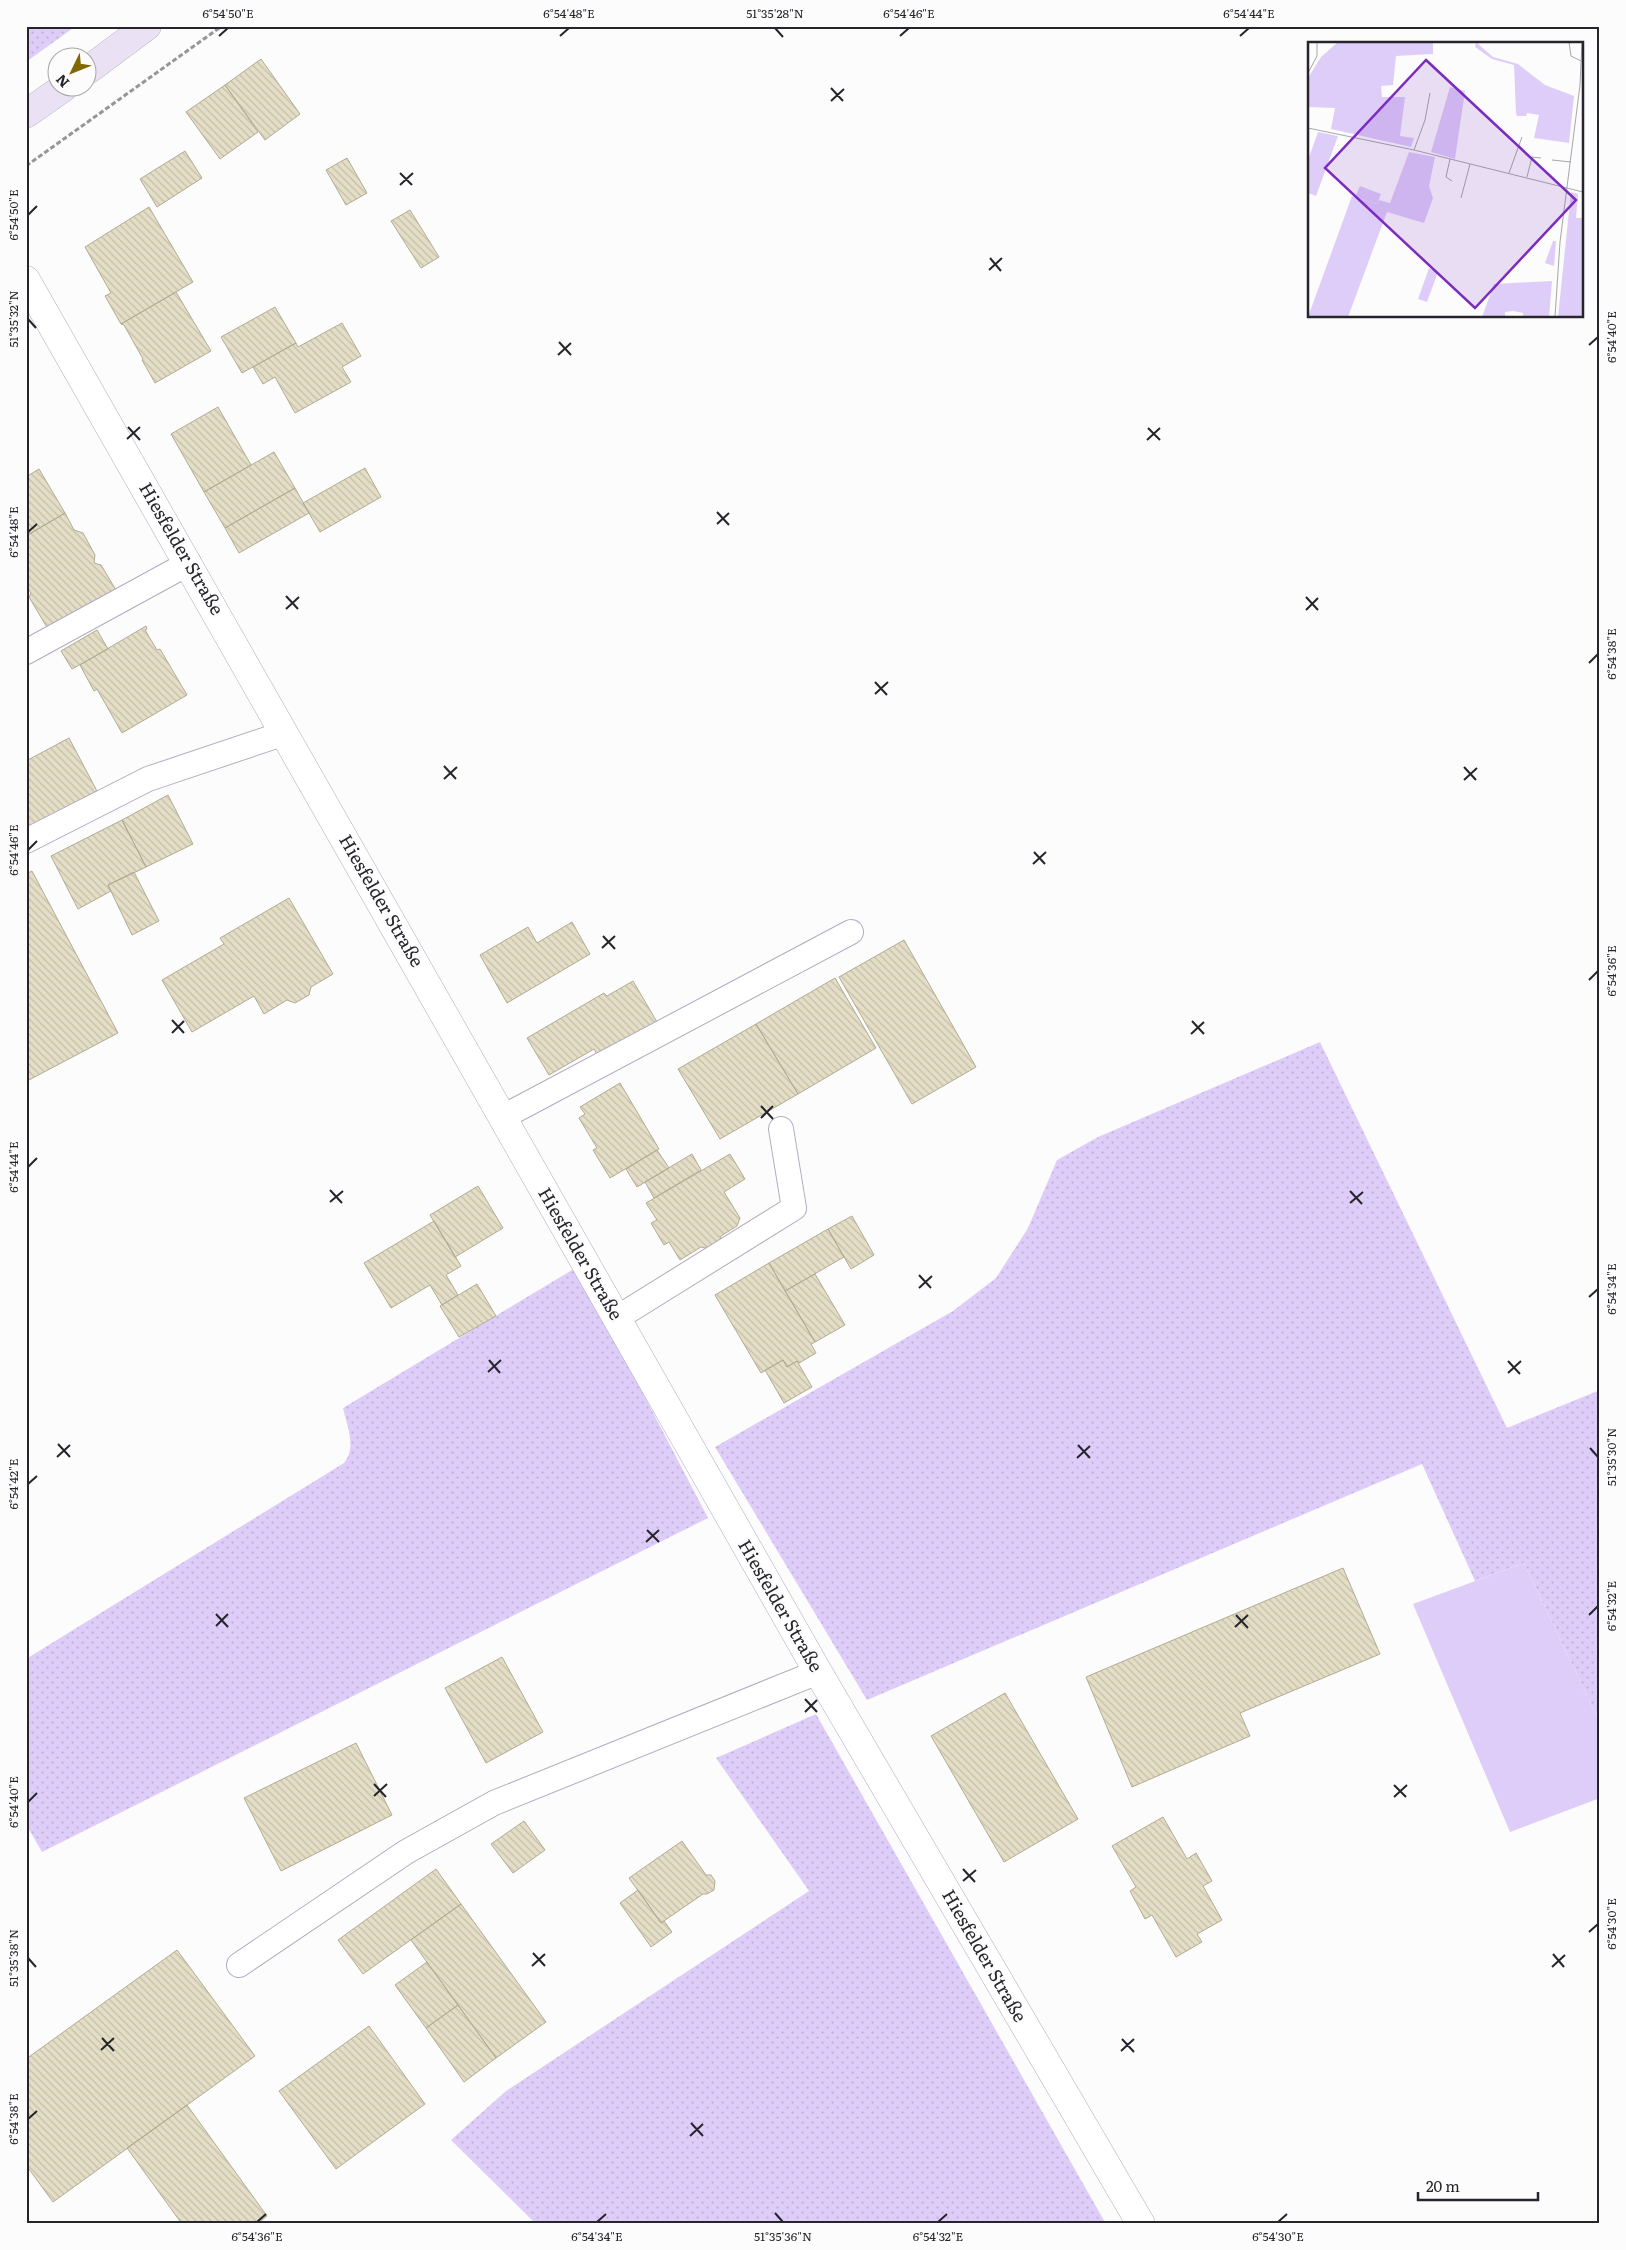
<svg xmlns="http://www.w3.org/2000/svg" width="1626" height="2250" font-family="Literata,serif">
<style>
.grass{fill:url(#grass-dots)}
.pitch{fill:#dfcdf9}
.building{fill:url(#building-back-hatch);stroke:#b2ab94}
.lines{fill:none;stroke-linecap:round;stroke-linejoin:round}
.service-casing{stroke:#b3aac0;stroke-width:26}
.minor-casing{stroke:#b3aac0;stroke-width:29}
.secondary-casing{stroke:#b3aac0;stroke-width:29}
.path{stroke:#969599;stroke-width:3;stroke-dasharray:5 2.5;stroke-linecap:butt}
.service{stroke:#fff;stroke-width:24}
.minor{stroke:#fff;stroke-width:28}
.secondary{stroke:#eae2f4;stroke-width:28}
.ticks{fill:none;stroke:#27242c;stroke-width:2}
.labels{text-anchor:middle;stroke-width:5;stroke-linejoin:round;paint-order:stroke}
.street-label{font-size:18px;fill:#27242c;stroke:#fcfcfc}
.inset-road{fill:none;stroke:#a7a6a9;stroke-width:1}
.view{fill:#7b2cbf;fill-opacity:0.15;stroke:#7b2cbf;stroke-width:2.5}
.inset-edge{fill:none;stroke:#27242c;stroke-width:2.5}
.neatline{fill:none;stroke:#27242c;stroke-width:2}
.ticks-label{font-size:12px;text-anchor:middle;fill:#27242c}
</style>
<defs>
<pattern id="grass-dots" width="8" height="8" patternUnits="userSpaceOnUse" patternTransform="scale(1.25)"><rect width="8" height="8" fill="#dfcdf9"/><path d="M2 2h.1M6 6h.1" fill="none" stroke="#bfb0d6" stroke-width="1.8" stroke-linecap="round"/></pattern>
<pattern id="building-back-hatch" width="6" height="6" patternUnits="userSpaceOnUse" patternTransform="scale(1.25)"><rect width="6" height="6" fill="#e5dec6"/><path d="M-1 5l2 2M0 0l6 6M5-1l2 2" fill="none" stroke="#c4beaa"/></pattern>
</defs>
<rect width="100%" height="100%" fill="#fcfcfc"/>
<path class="grass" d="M 26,26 L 76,26 L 26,62 Z
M 1320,1042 L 1507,1428 L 1600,1390 L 1600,1723 L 1524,1563 L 1475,1581 L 1422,1464 L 867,1700 L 715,1447 L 953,1311 L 996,1278 L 1028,1228 L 1057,1160 L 1098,1137 Z
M 577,1267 L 708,1518 L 42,1852 L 26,1824 L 26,1659 L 344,1463 C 357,1447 347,1426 343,1408 Z
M 816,1714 L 1106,2224 L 536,2224 L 451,2140 L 506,2091 L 809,1891 L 716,1758 Z"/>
<path class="pitch" d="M 1524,1563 L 1600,1723 L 1600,1798 L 1510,1832 L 1413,1604 Z"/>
<path class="building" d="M 261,59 L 300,114 L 265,140 L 225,85 Z
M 225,85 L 258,132 L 220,159 L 186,112 Z
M 185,151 L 202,178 L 157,207 L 140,179 Z
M 347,158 L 367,193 L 346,205 L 326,170 Z
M 149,207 L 193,282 L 121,324 L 105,296 L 111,293 L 85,247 Z
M 410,210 L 439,257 L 421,268 L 391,221 Z
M 176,292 L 211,351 L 155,383 L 142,360 L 143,359 L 124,325 L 121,324 Z
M 275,307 L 296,343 L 242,373 L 221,337 Z
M 342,323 L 361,356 L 342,367 L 351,382 L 295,413 L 275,377 L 263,384 L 253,367 L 296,343 L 298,347 Z
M 218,407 L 251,465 L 204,492 L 171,434 Z
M 274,452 L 295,488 L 225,528 L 204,492 Z
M 365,468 L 381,497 L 320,532 L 303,503 Z
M 39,469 L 65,513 L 26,536 L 26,477 Z
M 295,488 L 309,513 L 239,553 L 225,528 Z
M 65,513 L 74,530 L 83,533 L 95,555 L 94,563 L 101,565 L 116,590 L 48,629 L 29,597 L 31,593 L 26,585 L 26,536 Z
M 146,626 L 147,629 L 145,630 L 157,650 L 160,649 L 187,695 L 122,733 L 97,689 L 94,691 L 80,665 Z
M 97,630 L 108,649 L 72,669 L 61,651 Z
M 69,738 L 97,791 L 26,828 L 26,761 Z
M 168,795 L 193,844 L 146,867 L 122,820 Z
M 122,820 L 146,867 L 108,885 L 111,891 L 78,909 L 51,856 Z
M 32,871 L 118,1033 L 27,1081 L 26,874 Z
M 134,872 L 159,921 L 132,935 L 108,885 Z
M 289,898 L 333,974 L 311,987 L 309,995 L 295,1003 L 287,1000 L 264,1014 L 254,996 L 192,1032 L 162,980 L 224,944 L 220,938 Z
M 572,922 L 590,954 L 507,1003 L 480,955 L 528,927 L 537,943 Z
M 904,940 L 976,1067 L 912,1104 L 839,977 Z
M 835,978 L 876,1048 L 798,1094 L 756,1024 Z
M 633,981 L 657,1022 L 598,1056 L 594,1049 L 549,1075 L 527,1038 L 604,993 L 607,996 Z
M 756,1024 L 798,1094 L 720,1139 L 678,1069 Z
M 620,1083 L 659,1149 L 610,1178 L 593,1150 L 597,1148 L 579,1118 L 585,1114 L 580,1107 Z
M 657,1150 L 669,1168 L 637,1187 L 626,1169 Z
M 692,1154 L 701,1170 L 654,1198 L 645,1182 Z
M 730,1154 L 745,1179 L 724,1192 L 740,1218 L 737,1226 L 721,1236 L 719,1244 L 710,1249 L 701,1247 L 680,1260 L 669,1242 L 664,1245 L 651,1223 L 657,1220 L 646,1203 Z
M 478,1186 L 503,1228 L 455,1257 L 430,1215 Z
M 852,1216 L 874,1255 L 851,1269 L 828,1229 Z
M 434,1221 L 461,1266 L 446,1275 L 458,1295 L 442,1305 L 430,1285 L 391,1308 L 364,1263 Z
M 828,1229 L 844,1257 L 785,1291 L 769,1263 Z
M 769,1263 L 815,1342 L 811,1344 L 816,1353 L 799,1363 L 797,1361 L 787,1367 L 783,1360 L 761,1373 L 715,1295 Z
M 815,1274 L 845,1325 L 815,1342 L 785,1291 Z
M 477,1284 L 496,1316 L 459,1337 L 440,1306 Z
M 783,1360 L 787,1367 L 797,1361 L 812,1387 L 784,1403 L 765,1370 Z
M 1343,1568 L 1380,1654 L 1240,1713 L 1250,1736 L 1132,1787 L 1086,1677 Z
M 502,1657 L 543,1732 L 486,1763 L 445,1688 Z
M 1005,1693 L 1078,1819 L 1004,1862 L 931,1736 Z
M 356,1743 L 392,1815 L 281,1871 L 244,1798 Z
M 1163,1817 L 1187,1859 L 1196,1853 L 1212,1881 L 1203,1886 L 1222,1920 L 1197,1934 L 1202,1942 L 1176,1957 L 1152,1915 L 1145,1919 L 1130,1891 L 1136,1887 L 1112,1846 Z
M 524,1821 L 545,1850 L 513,1873 L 491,1844 Z
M 682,1841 L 706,1875 L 711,1875 L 715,1881 L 714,1890 L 707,1894 L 703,1894 L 661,1923 L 629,1878 Z
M 436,1869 L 461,1904 L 363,1974 L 338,1940 Z
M 638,1890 L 661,1923 L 664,1921 L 672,1932 L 651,1947 L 620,1903 Z
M 461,1904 L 546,2022 L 496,2058 L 411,1940 Z
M 177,1950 L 255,2056 L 53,2202 L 26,2165 L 26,2059 Z
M 427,1962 L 458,2005 L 426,2028 L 395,1985 Z
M 458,2005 L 496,2058 L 464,2082 L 426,2028 Z
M 369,2026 L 425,2104 L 336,2169 L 279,2091 Z
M 187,2105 L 267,2216 L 257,2224 L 182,2224 L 127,2148 Z"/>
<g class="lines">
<defs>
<path id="service" d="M 26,652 L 189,563
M 26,841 L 148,779 L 285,733
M 503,1117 L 851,932
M 617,1318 L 794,1208 L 781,1129
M 239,1965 L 406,1852 L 494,1803 L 818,1672"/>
<path id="minor" d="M 26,280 L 818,1672 L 1141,2224"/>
<path id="secondary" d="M 88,70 L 147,26
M 26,114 L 63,88"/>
</defs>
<use href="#service" class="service-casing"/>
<use href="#minor" class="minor-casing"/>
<use href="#secondary" class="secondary-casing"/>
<path class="path" d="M 26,166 L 222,26"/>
<use href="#service" class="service"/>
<use href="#minor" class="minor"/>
<use href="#secondary" class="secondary"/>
</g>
<path class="ticks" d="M 775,28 L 783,37M 219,36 L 228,28M 560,36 L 569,28M 900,36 L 909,28M 1240,36 L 1249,28M 831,88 L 843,101M 831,101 L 844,89M 400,173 L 412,185M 400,185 L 413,173M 28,215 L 37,206M 990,258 L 1001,271M 989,270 L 1002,258M 28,319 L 36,328M 559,342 L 571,355M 1589,345 L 1598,337M 558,355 L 571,343M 128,427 L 140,440M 1148,428 L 1160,440M 127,439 L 140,427M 1147,440 L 1160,428M 717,512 L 729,525M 717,524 L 729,513M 28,532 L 37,524M 286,596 L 298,609M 1306,597 L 1318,610M 286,609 L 299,597M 1306,610 L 1318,598M 1589,663 L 1598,654M 875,682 L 887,695M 875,694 L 888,682M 444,766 L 456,779M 1464,767 L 1476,780M 444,779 L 457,767M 1464,780 L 1477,768M 28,850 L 37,841M 1034,852 L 1045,864M 1033,864 L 1046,852M 603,936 L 615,949M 602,948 L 615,936M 1589,980 L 1598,971M 172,1020 L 184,1033M 1192,1021 L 1204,1034M 172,1033 L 184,1021M 1191,1034 L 1204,1022M 761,1106 L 773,1119M 761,1118 L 773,1106M 28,1167 L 37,1158M 330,1190 L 342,1203M 1350,1191 L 1362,1204M 330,1202 L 343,1191M 1350,1203 L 1363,1192M 919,1275 L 931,1288M 919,1288 L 932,1276M 1589,1297 L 1598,1289M 489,1360 L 500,1373M 1508,1361 L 1520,1374M 488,1372 L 501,1360M 1508,1373 L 1521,1361M 58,1444 L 70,1457M 1078,1445 L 1090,1458M 1590,1448 L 1598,1457M 57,1457 L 70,1445M 1077,1458 L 1090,1446M 28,1484 L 37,1476M 647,1530 L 659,1542M 646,1542 L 659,1530M 216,1614 L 228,1627M 1236,1615 L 1248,1628M 1589,1615 L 1598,1606M 216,1626 L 228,1614M 1235,1627 L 1248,1615M 805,1699 L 817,1712M 805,1712 L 817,1700M 374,1784 L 386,1797M 1394,1785 L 1406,1797M 374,1796 L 387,1784M 1394,1797 L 1407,1785M 28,1802 L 37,1793M 963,1869 L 975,1882M 963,1881 L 976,1870M 1589,1932 L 1598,1924M 533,1953 L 545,1966M 1553,1954 L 1564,1967M 28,1958 L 36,1967M 532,1966 L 545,1954M 1552,1967 L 1565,1955M 102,2038 L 114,2051M 1122,2039 L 1134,2052M 101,2050 L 114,2038M 1121,2051 L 1134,2039M 28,2119 L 37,2111M 691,2123 L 703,2136M 690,2136 L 703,2124M 775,2213 L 783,2222M 257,2222 L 266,2214M 597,2222 L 606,2214M 938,2222 L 947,2214M 1278,2222 L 1287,2214"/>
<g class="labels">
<g class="street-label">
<text transform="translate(181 549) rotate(60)" y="6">Hiesfelder Straße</text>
<text transform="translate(381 901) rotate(60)" y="6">Hiesfelder Straße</text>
<text transform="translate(580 1254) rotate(60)" y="6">Hiesfelder Straße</text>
<text transform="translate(780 1606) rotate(60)" y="6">Hiesfelder Straße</text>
<text transform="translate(984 1956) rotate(60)" y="6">Hiesfelder Straße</text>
</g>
</g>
<g transform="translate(1308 42)">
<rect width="275" height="275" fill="#fcfcfc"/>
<path d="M 30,0 L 125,0 L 125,12 L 88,14 L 85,43 L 73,44 L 74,55 L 97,55 L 92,94 L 106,96 L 103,105 L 23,87 L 27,66 L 0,65 L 0,36 L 13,15 ZM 168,0 L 185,15 L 210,22 L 237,43 L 266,54 L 261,101 L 226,96 L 231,73 L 219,71 L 218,74 L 209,74 L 208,71 L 206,23 L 184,17 L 167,5 ZM 142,45 L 157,49 L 147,117 L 123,110 ZM 10,90 L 30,94 L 8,154 L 0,151 L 0,118 ZM 101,110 L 127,115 L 121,144 L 125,156 L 116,181 L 79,170 L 40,275 L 0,275 L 44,154 L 69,162 L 71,158 L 82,161 ZM 263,150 L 270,152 L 268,176 L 275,176 L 275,275 L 250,275 ZM 245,199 L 248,199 L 246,224 L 237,221 ZM 121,226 L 130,230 L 119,260 L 110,257 ZM 244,239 L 241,275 L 215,275 L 215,271 L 205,269 L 197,270 L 197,275 L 174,275 L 186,242 Z" fill="#dfcdf9"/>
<path d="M 52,144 L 73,152 L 69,162 L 47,155 Z" fill="#dfcdf9"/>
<path class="inset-road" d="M 261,0 L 263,14 L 273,19M 0,31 L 9,14 L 9,0M 0,86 L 106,108 L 275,150M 106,108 L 117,78 L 122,51M 142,117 L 138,135 L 144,139M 244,118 L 263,120M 201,131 L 214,95M 219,135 L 224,115 L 233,116M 153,156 L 162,122M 247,275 L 252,200 L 272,43 L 274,0"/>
<path class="view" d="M 118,18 L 268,158 L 167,266 L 17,126 Z"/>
<rect width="275" height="275" class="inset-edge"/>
</g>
<rect width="1626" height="2250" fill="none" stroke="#fcfcfc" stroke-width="55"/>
<g transform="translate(72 72) rotate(227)"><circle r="24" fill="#fcfcfc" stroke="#a7a6a9"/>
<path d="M0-4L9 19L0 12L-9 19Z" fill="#806700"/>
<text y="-8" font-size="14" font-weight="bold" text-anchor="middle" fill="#27242c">N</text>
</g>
<path d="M1418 2192v8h120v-8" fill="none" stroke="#27242c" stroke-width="2.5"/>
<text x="1426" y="2192" font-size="15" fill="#27242c" stroke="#fcfcfc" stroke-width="4" paint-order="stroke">20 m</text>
<rect x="28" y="28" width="1570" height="2194" class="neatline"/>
<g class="ticks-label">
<text x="228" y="18">6°54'50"E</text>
<text x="569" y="18">6°54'48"E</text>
<text x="775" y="18">51°35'28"N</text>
<text x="909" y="18">6°54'46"E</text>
<text x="1249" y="18">6°54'44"E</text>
<text transform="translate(14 215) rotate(-90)" y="4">6°54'50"E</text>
<text transform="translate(14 319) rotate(-90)" y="4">51°35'32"N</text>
<text transform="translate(1612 337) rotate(-90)" y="4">6°54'40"E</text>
<text transform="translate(14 532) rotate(-90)" y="4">6°54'48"E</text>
<text transform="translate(1612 654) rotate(-90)" y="4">6°54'38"E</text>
<text transform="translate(14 850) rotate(-90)" y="4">6°54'46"E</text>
<text transform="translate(1612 971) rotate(-90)" y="4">6°54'36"E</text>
<text transform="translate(14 1167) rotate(-90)" y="4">6°54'44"E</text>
<text transform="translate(1612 1289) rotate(-90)" y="4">6°54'34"E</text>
<text transform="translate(1612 1457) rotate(-90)" y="4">51°35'30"N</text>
<text transform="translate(14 1484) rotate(-90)" y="4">6°54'42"E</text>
<text transform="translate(1612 1606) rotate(-90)" y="4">6°54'32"E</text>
<text transform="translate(14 1802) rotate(-90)" y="4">6°54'40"E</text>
<text transform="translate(1612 1924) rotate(-90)" y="4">6°54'30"E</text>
<text transform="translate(14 1958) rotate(-90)" y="4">51°35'38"N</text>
<text transform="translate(14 2119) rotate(-90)" y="4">6°54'38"E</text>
<text x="257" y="2241">6°54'36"E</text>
<text x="597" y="2241">6°54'34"E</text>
<text x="783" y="2241">51°35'36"N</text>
<text x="938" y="2241">6°54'32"E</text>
<text x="1278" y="2241">6°54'30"E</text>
</g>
</svg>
